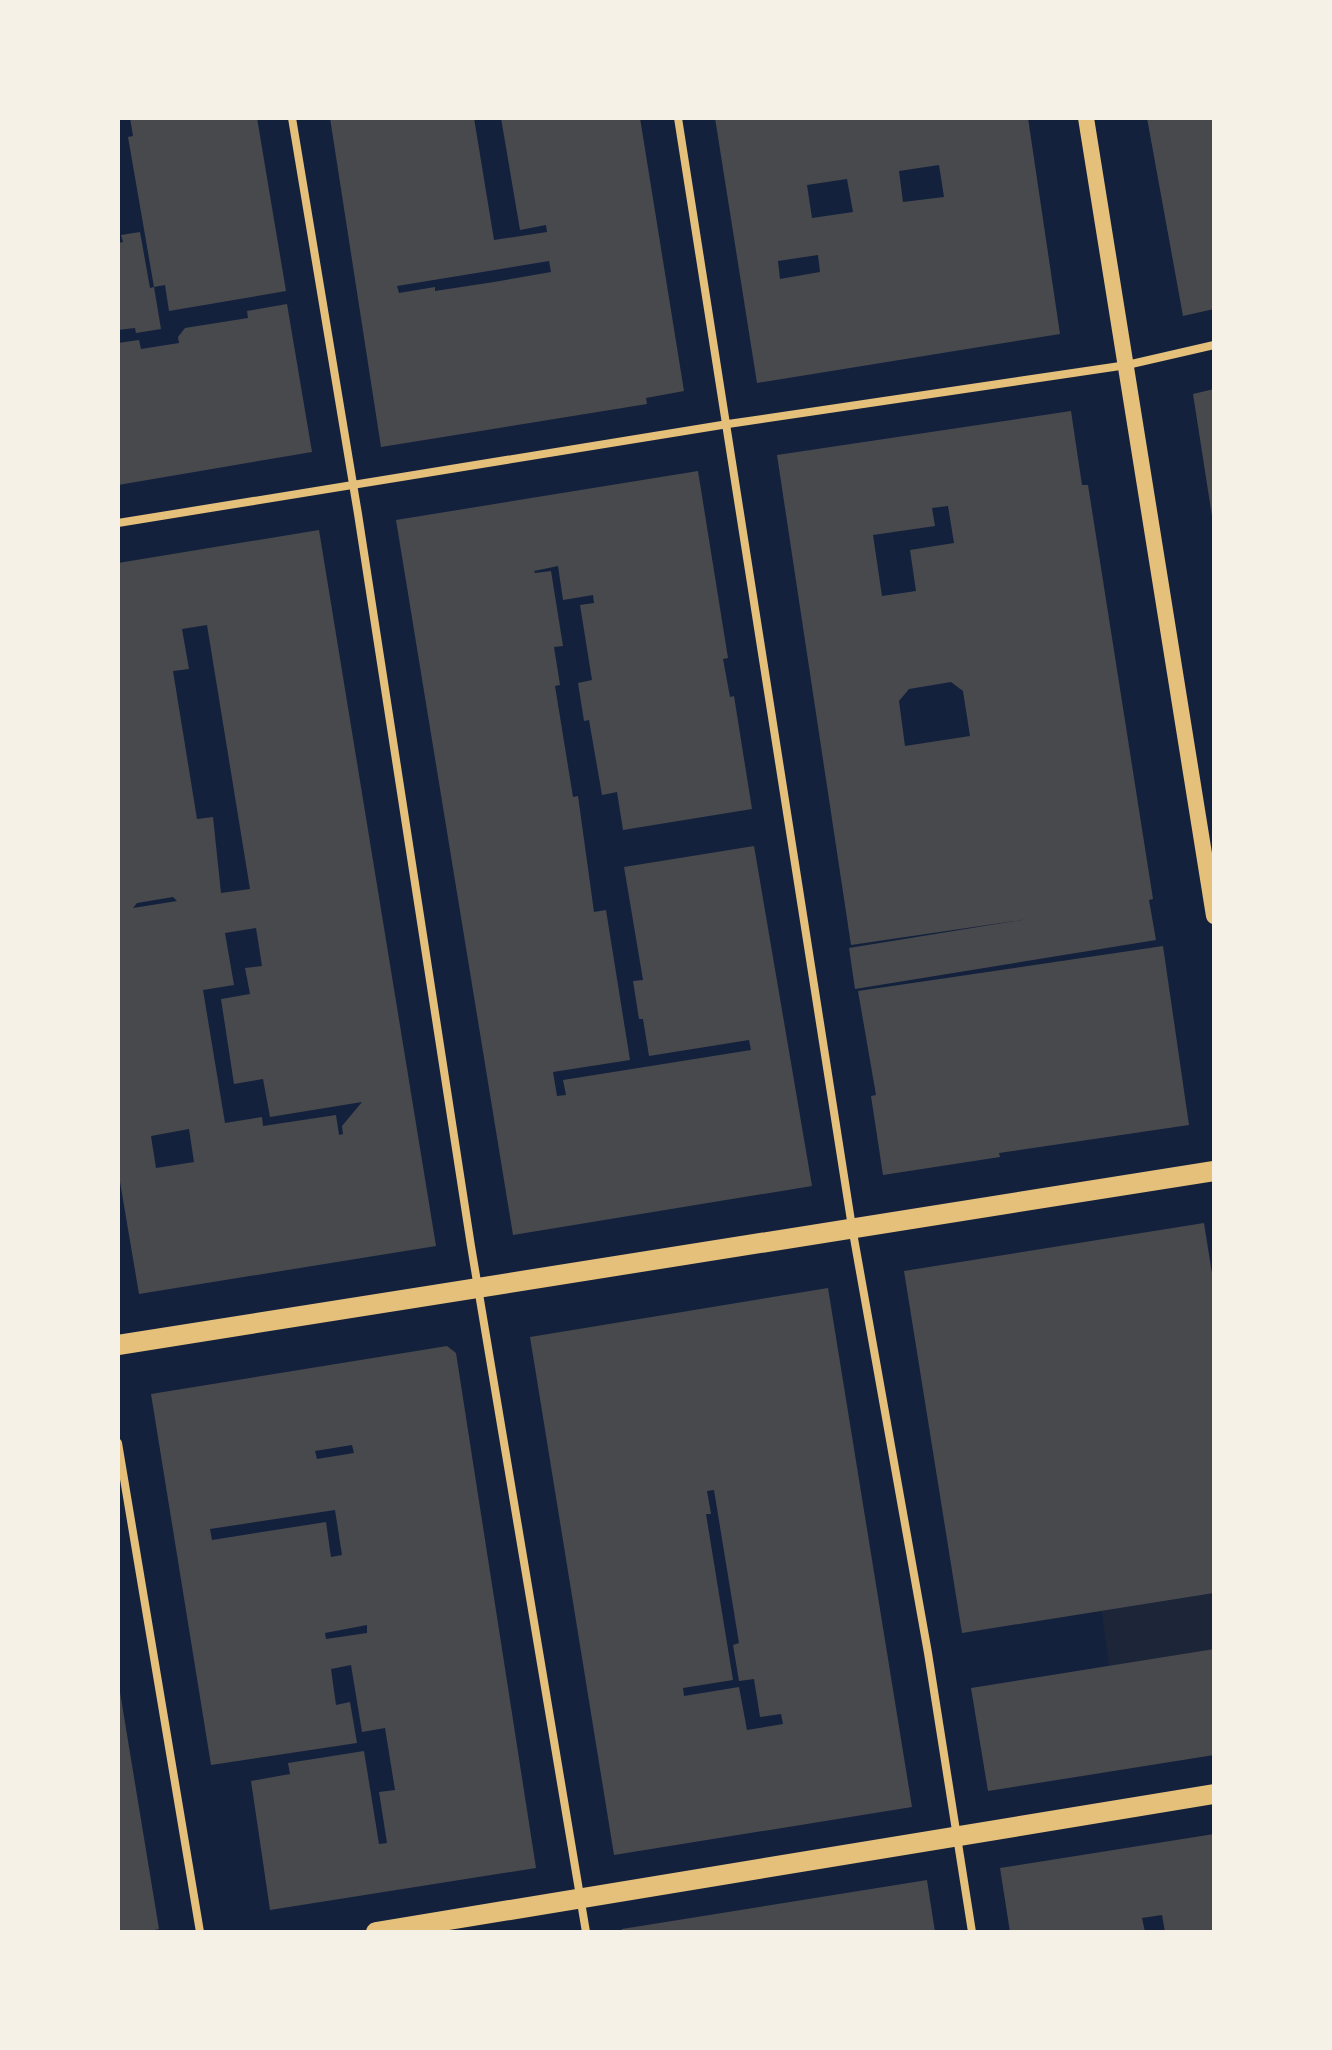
<svg xmlns="http://www.w3.org/2000/svg" width="1332" height="2050" font-family="Poppins,sans-serif">
<style>
.green{fill:#1d2539}
.building{fill:#48494c;fill-rule:evenodd}
.lines{fill:none;stroke-linecap:round;stroke-linejoin:round}
.minor{stroke:#e5c07b;stroke-width:8}
.secondary{stroke:#e5c07b;stroke-width:16}
.primary{stroke:#e5c07b;stroke-width:20}
</style>
<rect width="100%" height="100%" fill="#14213d"/>
<path class="green" d="M 1214,1593 L 1214,1649 L 1109,1666 L 1102,1611 Z"/>
<path class="building" d="M 130,118 L 257,118 L 286,291 L 169,311 L 165,285 L 154,287 L 128,137 L 133,136 Z
M 330,118 L 474,118 L 494,240 L 547,232 L 546,225 L 520,230 L 501,118 L 640,118 L 684,391 L 646,398 L 647,404 L 381,447 ZM 549,261 L 551,272 L 494,282 L 435,291 L 435,287 L 399,293 L 397,286 Z
M 715,118 L 1028,118 L 1060,334 L 757,383 ZM 939,165 L 944,197 L 903,202 L 899,171 ZM 847,179 L 853,212 L 812,218 L 807,185 ZM 818,255 L 820,272 L 780,279 L 778,261 Z
M 1147,118 L 1214,118 L 1214,309 L 1183,316 Z
M 140,232 L 150,288 L 154,287 L 161,329 L 136,333 L 135,328 L 118,330 L 118,243 L 123,242 L 121,235 Z
M 287,304 L 312,452 L 118,485 L 118,343 L 139,340 L 141,349 L 179,343 L 178,337 L 185,328 L 248,318 L 247,311 Z
M 1214,389 L 1214,516 L 1212,516 L 1193,394 Z
M 1071,411 L 1082,485 L 1088,485 L 1153,899 L 1149,900 L 1156,940 L 855,989 L 849,948 L 1028,919 L 851,945 L 777,455 ZM 948,506 L 954,543 L 910,550 L 916,591 L 882,596 L 873,535 L 935,526 L 932,508 ZM 951,682 L 963,691 L 970,736 L 905,746 L 899,701 L 909,689 Z
M 698,471 L 728,658 L 723,659 L 730,697 L 734,696 L 752,809 L 623,830 L 617,792 L 602,795 L 589,720 L 584,721 L 578,683 L 592,680 L 580,605 L 594,603 L 593,595 L 563,600 L 558,566 L 534,571 L 535,573 L 551,571 L 563,646 L 554,647 L 560,685 L 555,686 L 573,797 L 578,796 L 594,912 L 606,910 L 630,1060 L 553,1072 L 557,1096 L 566,1095 L 563,1080 L 751,1050 L 749,1040 L 649,1056 L 643,1019 L 639,1019 L 633,981 L 643,980 L 624,867 L 754,846 L 812,1186 L 513,1235 L 396,520 Z
M 319,530 L 436,1246 L 139,1294 L 118,1170 L 118,563 ZM 207,625 L 250,889 L 221,893 L 213,817 L 197,819 L 173,671 L 189,669 L 182,629 ZM 173,897 L 177,901 L 133,908 L 137,903 ZM 256,928 L 262,966 L 245,968 L 250,994 L 221,999 L 234,1084 L 263,1079 L 270,1117 L 362,1102 L 342,1126 L 343,1134 L 339,1135 L 336,1115 L 263,1126 L 262,1117 L 225,1123 L 203,990 L 234,985 L 225,933 ZM 189,1129 L 194,1162 L 156,1168 L 151,1136 Z
M 1163,946 L 1189,1125 L 999,1153 L 1000,1157 L 883,1175 L 871,1096 L 876,1095 L 858,991 Z
M 1204,1223 L 1214,1286 L 1214,1593 L 962,1633 L 904,1271 Z
M 828,1288 L 912,1807 L 614,1855 L 530,1337 ZM 714,1490 L 739,1643 L 733,1645 L 739,1681 L 754,1679 L 760,1717 L 781,1714 L 783,1724 L 747,1730 L 739,1687 L 684,1696 L 683,1688 L 733,1680 L 706,1514 L 711,1514 L 707,1491 Z
M 447,1346 L 456,1353 L 536,1868 L 270,1910 L 251,1781 L 290,1774 L 288,1763 L 364,1751 L 379,1844 L 387,1843 L 379,1792 L 395,1790 L 385,1728 L 362,1732 L 351,1665 L 331,1669 L 336,1705 L 350,1702 L 357,1743 L 211,1765 L 151,1394 ZM 352,1445 L 354,1453 L 317,1459 L 315,1451 ZM 335,1510 L 342,1555 L 331,1557 L 326,1522 L 212,1540 L 210,1529 ZM 367,1625 L 367,1633 L 326,1639 L 325,1633 Z
M 1214,1649 L 1214,1755 L 988,1791 L 971,1688 Z
M 118,1680 L 159,1929 L 144,1932 L 118,1932 Z
M 1214,1834 L 1214,1932 L 1165,1932 L 1162,1915 L 1142,1918 L 1145,1932 L 1010,1932 L 1000,1868 Z
M 927,1880 L 935,1932 L 622,1932 L 622,1929 Z"/>
<g class="lines">
<path class="minor" d="M 292,118 L 358,514 L 471,1246 L 586,1932
M 678,118 L 852,1227 L 928,1653 L 972,1932
M 118,523 L 728,424 L 1127,365 L 1214,345
M 118,1443 L 200,1932"/>
<path class="secondary" d="M 1086,118 L 1214,916"/>
<path class="primary" d="M 118,1345 L 1214,1171
M 376,1932 L 1214,1794"/>
</g>
<rect width="1332" height="2050" fill="none" stroke="#f6f1e7" stroke-width="240"/>
</svg>
